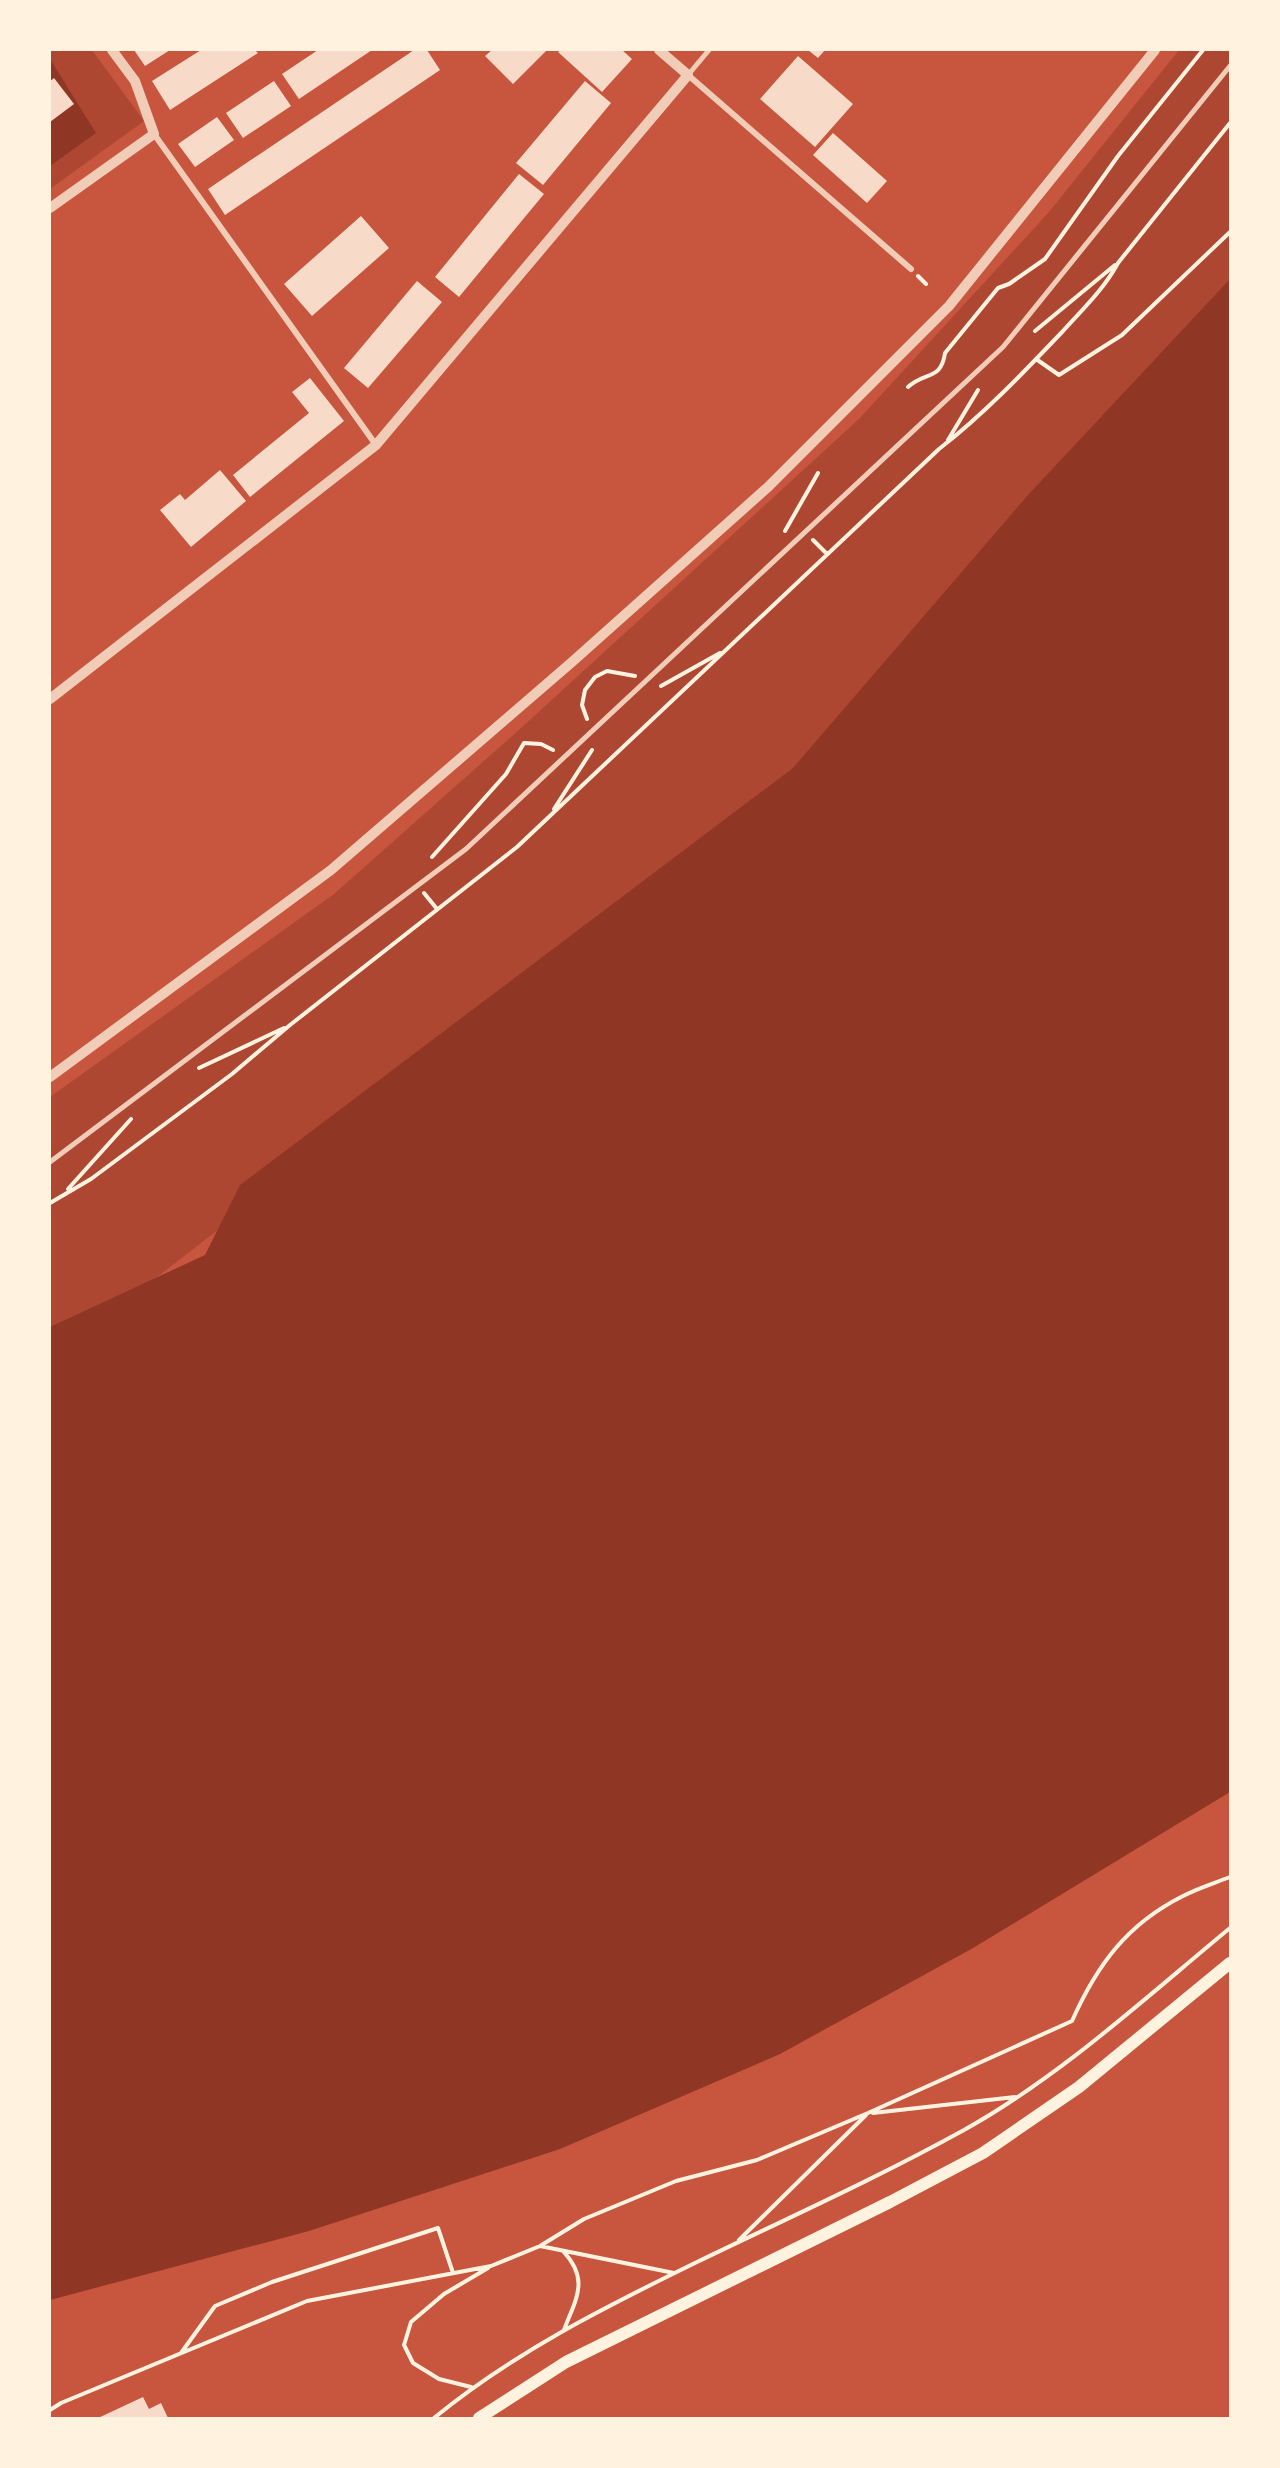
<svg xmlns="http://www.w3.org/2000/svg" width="1280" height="2468" font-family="Raleway,sans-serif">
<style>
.green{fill:#ae4732}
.water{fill:#8f3625}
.building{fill:#f7dbc8}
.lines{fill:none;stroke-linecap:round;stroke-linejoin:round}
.path{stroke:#fff3e0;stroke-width:4}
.pedestrian{stroke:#f1ccb7;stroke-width:5}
.minor{stroke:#f1ccb7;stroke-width:6}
.tertiary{stroke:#f1ccb7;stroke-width:10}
.secondary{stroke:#fff3e0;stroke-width:12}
</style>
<rect width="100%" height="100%" fill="#c8553d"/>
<path class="green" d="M 50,50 L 92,50 L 144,121 L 50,189 Z
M 1179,50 L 1230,50 L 1230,306 L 835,741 L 272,1188 L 50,1360 L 50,1097 L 334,894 L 520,729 L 859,419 L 1049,212 Z"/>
<path class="water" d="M 50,59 L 96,133 L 50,166 Z
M 1230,279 L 1230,1792 L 973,1948 L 780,2054 L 560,2149 L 309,2231 L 50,2300 L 50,1327 L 205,1255 L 240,1185 L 793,768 L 1028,495 Z"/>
<path class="building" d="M 134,50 L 170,50 L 145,66 Z
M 201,50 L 255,50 L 258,53 L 170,110 L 152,81 Z
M 318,50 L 372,50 L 299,99 L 282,74 Z
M 414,50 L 427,50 L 440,70 L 225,215 L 208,189 Z
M 492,50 L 547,50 L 513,84 L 485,56 Z
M 561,50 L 622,50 L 632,59 L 602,92 L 558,52 Z
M 808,50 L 825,50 L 818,58 Z
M 798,56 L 853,104 L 815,147 L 760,99 Z
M 54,78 L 74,104 L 50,122 L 50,81 Z
M 274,81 L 291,106 L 243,138 L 226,113 Z
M 585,81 L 611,103 L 543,185 L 516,163 Z
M 217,117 L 234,140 L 195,167 L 178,144 Z
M 833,133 L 887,181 L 867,203 L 813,155 Z
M 519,174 L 544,194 L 459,297 L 435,277 Z
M 361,216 L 389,248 L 312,316 L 284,284 Z
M 417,281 L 442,302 L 368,388 L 344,368 Z
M 310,378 L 344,421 L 250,497 L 233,475 L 309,413 L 292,392 Z
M 220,470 L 246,501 L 191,547 L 160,510 L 180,494 L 185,500 Z
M 143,2397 L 149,2409 L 161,2403 L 168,2418 L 98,2418 Z"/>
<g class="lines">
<path class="path" d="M 918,276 L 926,284
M 1035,331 L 1115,265
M 1036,359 L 1059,375 L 1122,335 L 1230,232
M 908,387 C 925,371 941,381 945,353 L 998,288 L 1009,284 L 1045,259 L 1118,156 L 1203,50
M 948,440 L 978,390
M 785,531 L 818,473
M 813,540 L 827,554
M 661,686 L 720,653
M 587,719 L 582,705 L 585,690 L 595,677 L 607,671 L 635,676
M 554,809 L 592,750
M 432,857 L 506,774 L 524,743 L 541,744 L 553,750
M 424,893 L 437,909
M 199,1068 L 284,1028
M 68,1189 L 131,1119
M 50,1203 L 91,1179 L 232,1074 L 290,1025 L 517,847 L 939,449 C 984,414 1024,372 1063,331 C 1083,309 1104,289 1118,263 L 1230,123
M 873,2113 L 1015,2097
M 739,2240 L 866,2115
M 540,2246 L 674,2273
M 563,2251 C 590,2280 576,2298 564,2330
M 181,2353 L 215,2306 L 272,2282 L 438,2228 L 453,2273
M 471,2387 L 439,2379 L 413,2363 L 404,2345 L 411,2322 L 444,2294 L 488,2268
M 50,2410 L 61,2403 L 307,2301 L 491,2266 L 540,2246 L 584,2219 L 676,2181 L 757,2160 L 868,2113 L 1072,2021 C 1097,1965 1127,1924 1183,1896 C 1198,1888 1215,1883 1230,1877
M 434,2418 C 513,2353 605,2307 697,2262 C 786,2219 877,2178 964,2130 C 1061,2076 1145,1998 1230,1928"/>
<path class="pedestrian" d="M 688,75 L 709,50
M 50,1162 L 466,849 L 1003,347 L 1230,66"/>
<path class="minor" d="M 688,75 L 911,269
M 154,134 L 376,445"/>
<path class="tertiary" d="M 50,208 L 154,134 L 135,81 L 112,50
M 50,699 L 376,445 L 688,75 L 659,50
M 50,1077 L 331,870 L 572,662 L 768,487 L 949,306 L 1155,50"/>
<path class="secondary" d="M 479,2418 L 566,2362 L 890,2202 L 983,2153 L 1079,2087 L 1230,1963"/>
</g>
<rect width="1280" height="2468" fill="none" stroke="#fff3e0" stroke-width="102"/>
</svg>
